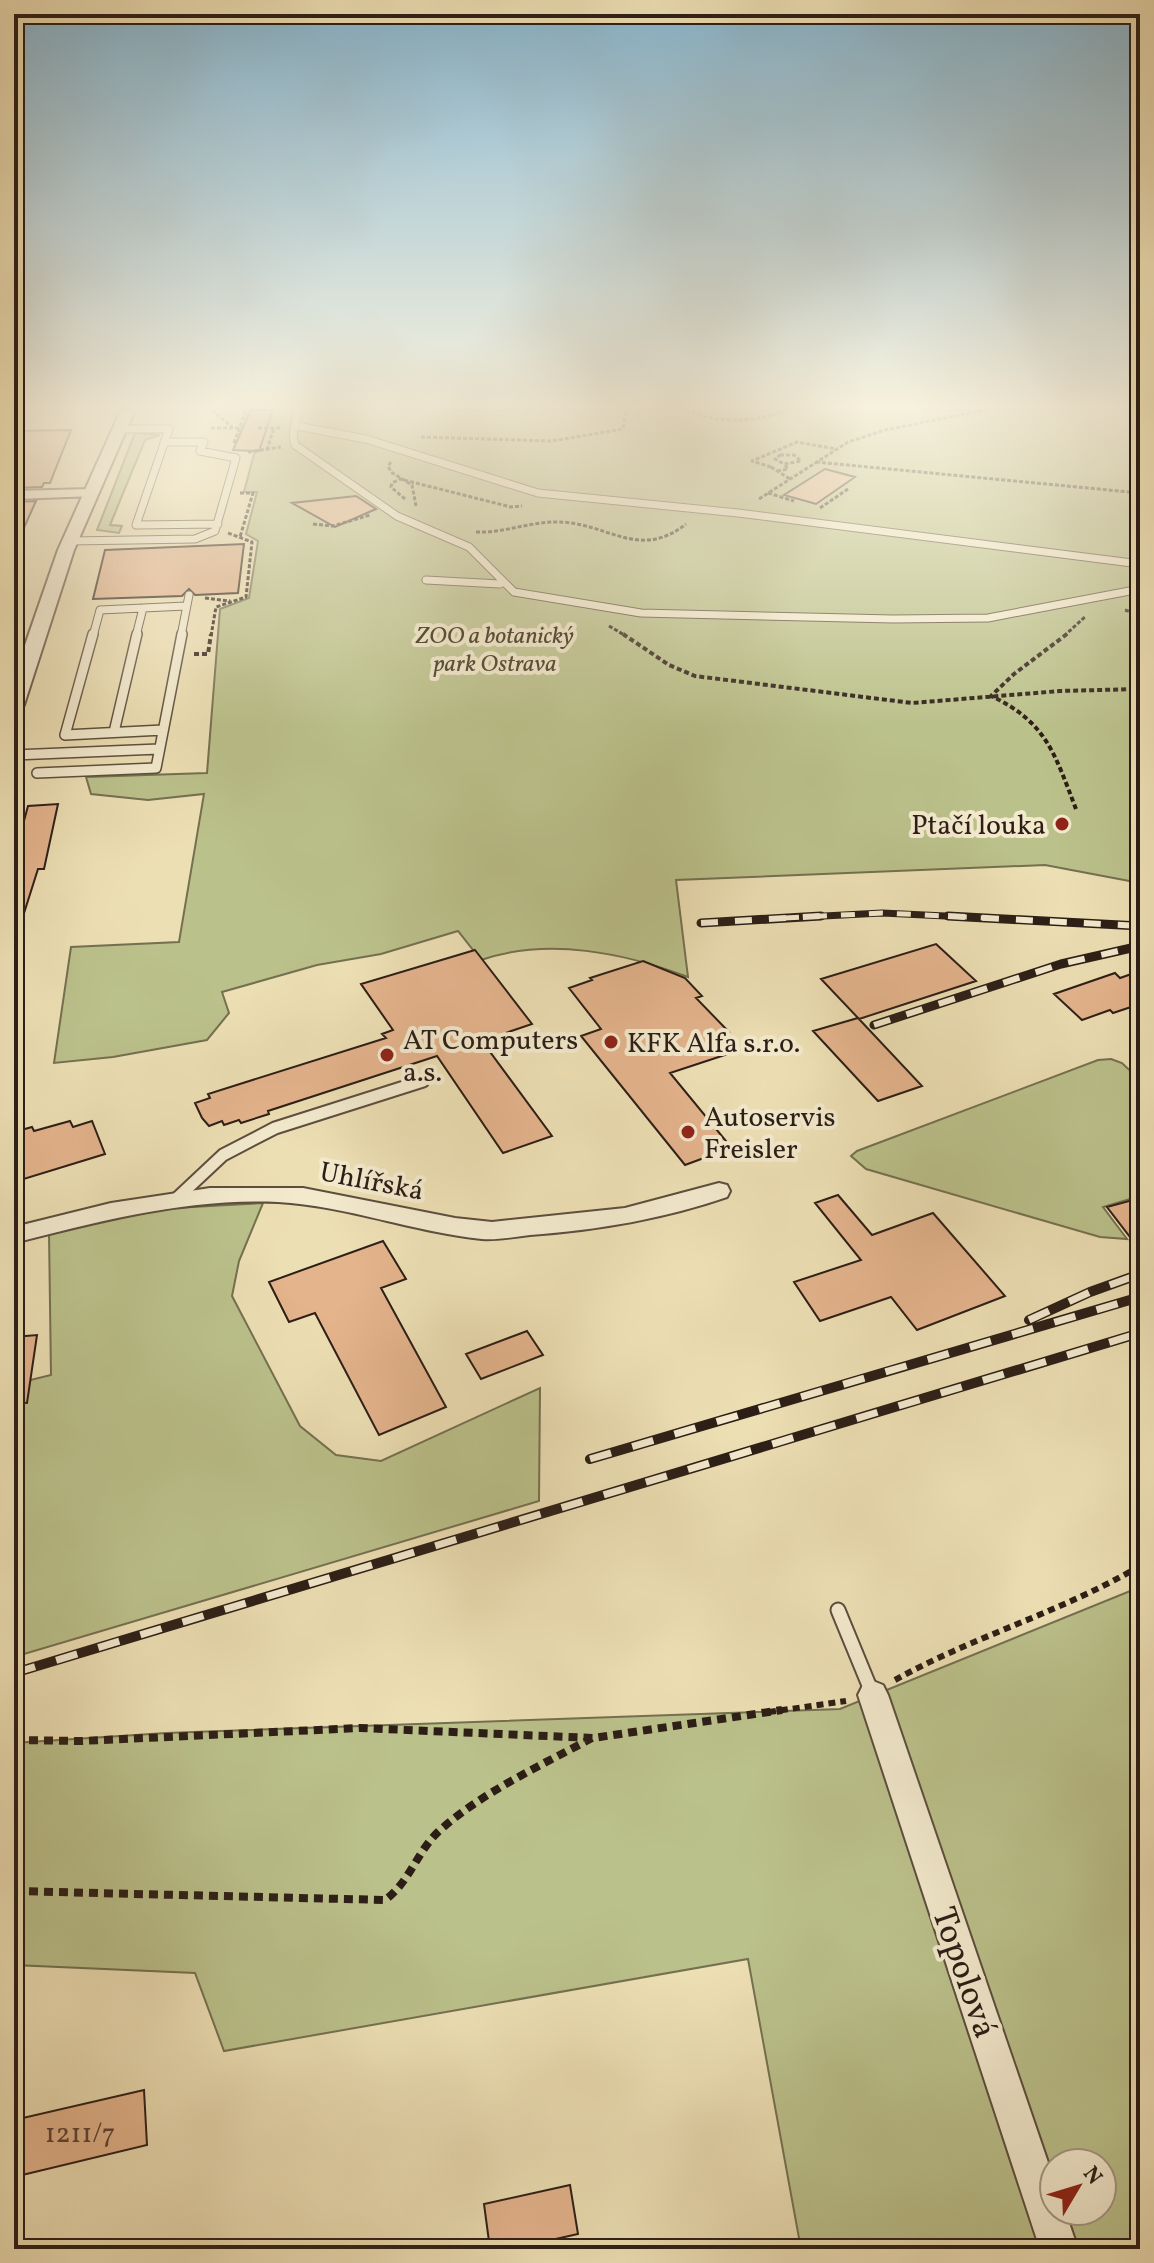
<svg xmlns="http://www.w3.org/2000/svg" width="1154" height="2263" font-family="Vollkorn,serif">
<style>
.green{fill:#bbc18b;stroke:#747050;stroke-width:2;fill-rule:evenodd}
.building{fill:#e4b48d;stroke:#2c1e16;stroke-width:2}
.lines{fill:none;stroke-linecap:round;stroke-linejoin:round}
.service-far3-casing{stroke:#5c4e3e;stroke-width:9}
.service-far2-casing{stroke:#5c4e3e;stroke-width:12}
.service-far1-casing{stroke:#5c4e3e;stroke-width:15}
.service-casing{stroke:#5c4e3e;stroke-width:17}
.minor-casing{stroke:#5c4e3e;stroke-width:4}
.tertiary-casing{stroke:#5c4e3e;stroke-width:4}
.path-far3{stroke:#2c1e16;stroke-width:3;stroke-dasharray:4 2;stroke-linecap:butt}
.path-far2{stroke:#2c1e16;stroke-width:4;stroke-dasharray:5 3;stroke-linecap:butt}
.path-far1{stroke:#2c1e16;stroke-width:6;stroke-dasharray:7 5;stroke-linecap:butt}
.path{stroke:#2c1e16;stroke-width:8;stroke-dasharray:9 6;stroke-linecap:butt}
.service-far3{stroke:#f3eace;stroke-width:7}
.service-far2{stroke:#f3eace;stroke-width:9}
.service-far1{stroke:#f3eace;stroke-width:11}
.service{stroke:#f3eace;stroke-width:13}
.minor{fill:#f3eace;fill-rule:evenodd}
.tertiary{fill:#f3eace;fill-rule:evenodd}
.rail-far2-casing{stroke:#2c1e16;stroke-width:7}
.rail-far1-casing{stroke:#2c1e16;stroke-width:9}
.rail-casing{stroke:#2c1e16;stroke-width:10}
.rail-far2{stroke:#f3eace;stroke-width:5;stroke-dasharray:14;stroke-linecap:butt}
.rail-far1{stroke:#f3eace;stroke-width:6;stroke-dasharray:17;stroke-linecap:butt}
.rail{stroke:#f3eace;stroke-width:7;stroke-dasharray:22;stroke-linecap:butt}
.poi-dot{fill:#8f2418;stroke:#f3eace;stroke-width:3}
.labels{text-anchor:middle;stroke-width:8;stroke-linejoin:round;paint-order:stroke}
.far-park-label{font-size:24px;font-style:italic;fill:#574f39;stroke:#f3eace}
.poi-label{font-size:28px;fill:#2c1e16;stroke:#f3eace;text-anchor:start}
.street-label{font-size:28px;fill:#2c1e16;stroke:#f3eace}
.near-number-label{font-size:28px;fill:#5a4434}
.near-street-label{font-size:34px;fill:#2c1e16;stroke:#f3eace}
</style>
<rect width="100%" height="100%" fill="#eddfb4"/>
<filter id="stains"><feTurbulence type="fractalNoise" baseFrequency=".0025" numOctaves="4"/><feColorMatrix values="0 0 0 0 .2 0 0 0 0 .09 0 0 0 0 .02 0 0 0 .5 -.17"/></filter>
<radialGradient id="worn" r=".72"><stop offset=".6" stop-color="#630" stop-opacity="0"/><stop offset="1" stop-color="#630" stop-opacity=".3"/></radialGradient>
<path class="green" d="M 250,410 L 1140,410 L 1140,883 L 1045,865 L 676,880 L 688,977 C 625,953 548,937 481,960 L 458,931 L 381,954 L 317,965 L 222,992 L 229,1013 L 207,1040 L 113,1057 L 54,1063 L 71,947 L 179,942 L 204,794 L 148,800 L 91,794 L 86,777 L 207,773 L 220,609 L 249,598 L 258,541 L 246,534 L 257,492 L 244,492 L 254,454 L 257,451 L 238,449 L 239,434 Z
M 135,433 L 160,435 L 145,440 L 110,525 L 122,526 L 119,533 L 97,530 Z
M 1111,1059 L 1122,1063 L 1140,1080 L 1140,1196 L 1103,1207 L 1127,1239 L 1100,1237 L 866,1169 L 851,1156 L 857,1151 L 1098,1060 Z
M 263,1203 L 239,1261 L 232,1296 L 300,1426 L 336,1455 L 381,1461 L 540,1388 L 539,1501 L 14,1657 L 14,1384 L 51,1375 L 49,1233 L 155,1209 Z
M 1140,1587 L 1140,2249 L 801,2249 L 748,1959 L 224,2051 L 195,1973 L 14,1965 L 14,1743 L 166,1733 L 840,1709 ZM 1054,2163 L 1102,2163 L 1102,2211 L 1054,2211 Z"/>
<path class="building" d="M 251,410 L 273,410 L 259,451 L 233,450 Z
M 71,430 L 50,483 L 44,483 L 42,487 L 14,488 L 14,431 Z
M 825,469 L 855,477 L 816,504 L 784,495 Z
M 356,496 L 376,509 L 335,527 L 292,503 Z
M 36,501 L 14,550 L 14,502 Z
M 244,544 L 238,593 L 195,595 L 189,589 L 182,596 L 93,599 L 105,550 Z
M 58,804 L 44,869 L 38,869 L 19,929 L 14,929 L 14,843 L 18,843 L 28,806 Z
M 936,944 L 976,981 L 859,1019 L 821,979 Z
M 475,950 L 532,1024 L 482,1041 L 552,1136 L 503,1153 L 437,1056 L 268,1111 L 269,1114 L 241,1123 L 239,1120 L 224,1125 L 222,1121 L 209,1126 L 202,1118 L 195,1103 L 210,1098 L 208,1094 L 386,1038 L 382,1034 L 393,1030 L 361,984 Z
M 643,961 L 685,978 L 702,996 L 696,998 L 729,1032 L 725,1034 L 740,1050 L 670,1073 L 726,1141 L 706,1148 L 712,1155 L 685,1165 L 581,1036 L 601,1029 L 569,988 L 592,980 L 590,978 Z
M 1140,971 L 1140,1004 L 1113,1013 L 1110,1010 L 1082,1020 L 1054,994 L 1115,973 L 1120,978 Z
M 858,1018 L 922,1086 L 878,1101 L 813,1031 Z
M 70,1121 L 73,1127 L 92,1121 L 105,1154 L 14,1182 L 14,1132 L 32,1127 L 34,1131 Z
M 838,1195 L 872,1235 L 933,1213 L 1005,1296 L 917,1330 L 891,1297 L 820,1321 L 794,1282 L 861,1260 L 815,1203 Z
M 1140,1198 L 1140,1250 L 1107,1207 Z
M 383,1241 L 406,1279 L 381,1288 L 446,1407 L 379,1435 L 315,1313 L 289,1322 L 269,1282 Z
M 527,1331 L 543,1355 L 481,1379 L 466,1354 Z
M 37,1335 L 27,1403 L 14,1402 L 14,1337 Z
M 144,2090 L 147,2145 L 14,2177 L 14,2120 Z
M 570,2185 L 578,2234 L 511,2249 L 490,2249 L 484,2204 Z"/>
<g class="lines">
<defs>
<path id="service-far3" d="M 298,410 L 293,435 L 295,445 L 397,516 L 469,547 L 514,592 L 641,613 L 893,619 L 988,618 L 1140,589
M 297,426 L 366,439 L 538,493 L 738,513 L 1140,564
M 119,429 L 169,429 L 136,525 L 218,524
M 70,541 L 195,539 L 215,531 L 236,458 L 200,451 L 204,442 L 164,442
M 426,580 L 500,584
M 93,636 L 100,610 L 186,606
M 136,636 L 143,608
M 181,636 L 189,595"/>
<path id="service-far2" d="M 93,634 L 65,735 L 163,730
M 114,732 L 137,634
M 14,755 L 159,749
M 37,773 L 156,768 L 182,634"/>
<path id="service-far1" d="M 175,1200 L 223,1155 L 275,1128 L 423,1081"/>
<path id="service" d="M 838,1610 L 873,1695"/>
<path id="minor" d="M 91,489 L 96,490 L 96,496 L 14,499 L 14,491 Z
M 719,1183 L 727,1185 L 730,1191 L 727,1197 C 663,1219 598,1230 530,1235 C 514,1237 498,1240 482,1239 C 413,1232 347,1206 278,1202 C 188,1198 100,1221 14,1243 L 14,1227 L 111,1203 L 210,1188 L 303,1188 L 455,1218 L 492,1222 L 625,1208 Z
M 873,1681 L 883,1685 L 888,1695 L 1054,2180 L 1054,2211 L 1065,2211 L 1078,2249 L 1040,2249 L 858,1695 L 863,1685 Z"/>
<path id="tertiary" d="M 121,410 L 135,410 L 74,550 L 24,705 L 14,711 L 14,677 L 58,550 Z"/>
</defs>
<use href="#service-far3" class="service-far3-casing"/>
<use href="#service-far2" class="service-far2-casing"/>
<use href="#service-far1" class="service-far1-casing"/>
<use href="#service" class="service-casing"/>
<use href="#minor" class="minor-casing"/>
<use href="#tertiary" class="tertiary-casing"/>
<path class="path-far3" d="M 212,410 L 232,427
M 686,410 C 718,424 755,423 787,410
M 211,428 L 242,428
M 258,428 L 280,428
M 421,437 L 552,441 L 623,429 L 626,410
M 234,443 L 246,410
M 267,450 L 274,428
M 248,452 L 281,447
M 780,455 L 794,455 L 801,461 L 784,464 L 775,459 Z
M 391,462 L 388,466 L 391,472 L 412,485 L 416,506
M 816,462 L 1140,493
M 771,467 L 752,461 L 797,442 L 836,449
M 771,467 L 790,479
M 777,471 L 788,469 L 784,464
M 240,493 L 253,493 L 240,537
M 768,493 L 794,501
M 405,499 L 391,487 L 392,483 L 400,479 L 511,507 L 522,506
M 759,499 L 848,442 L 885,430 L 985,410
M 820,508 L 848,489
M 313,524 L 333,526 L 370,515
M 476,532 C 504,533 529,522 556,522 C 606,521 638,562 686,524
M 205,598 L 230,601
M 1125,610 L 1140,615
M 609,626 L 626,636
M 211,636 L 216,607 L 246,597 L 252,542 L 228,533
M 1064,636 L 1086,616"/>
<path class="path-far2" d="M 623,634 L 669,665 L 695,676 L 912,703 L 1060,691 L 1140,689
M 1067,634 L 1014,674 L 991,696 C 1047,722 1055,755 1076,809
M 194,654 L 208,654 L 211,634"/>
<path class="path-far1" d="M 895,1680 C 974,1636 1062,1612 1140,1566
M 769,1712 L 846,1701"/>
<path class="path" d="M 14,1740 L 81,1741 L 360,1728 L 593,1738 L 782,1710
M 14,1891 L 385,1900 C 409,1883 417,1852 438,1832 C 482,1792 540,1766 592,1738"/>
<use href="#service-far3" class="service-far3"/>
<use href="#service-far2" class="service-far2"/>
<use href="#service-far1" class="service-far1"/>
<use href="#service" class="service"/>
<use href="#minor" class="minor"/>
<use href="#tertiary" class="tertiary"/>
<defs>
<path id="rail-far2" d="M 785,918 L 882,913 L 988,918"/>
<path id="rail-far1" d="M 948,916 L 1140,926
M 701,923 L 821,916
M 874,1025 L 1061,964 L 1140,946"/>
<path id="rail" d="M 1029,1320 L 1090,1292 L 1140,1274
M 590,1459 L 1140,1297
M 14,1673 L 1140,1333"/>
</defs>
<use href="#rail-far2" class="rail-far2-casing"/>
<use href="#rail-far1" class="rail-far1-casing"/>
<use href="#rail" class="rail-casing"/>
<use href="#rail-far2" class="rail-far2"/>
<use href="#rail-far1" class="rail-far1"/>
<use href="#rail" class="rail"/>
</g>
<linearGradient id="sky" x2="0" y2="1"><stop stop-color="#88b7d1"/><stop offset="0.56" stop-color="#f7f1dd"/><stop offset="1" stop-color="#f7f1dd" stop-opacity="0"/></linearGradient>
<rect width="1154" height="726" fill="url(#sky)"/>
<g class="poi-dot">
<circle cx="1062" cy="824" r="8"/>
<circle cx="611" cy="1042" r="8"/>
<circle cx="387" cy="1055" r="8"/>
<circle cx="688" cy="1132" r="8"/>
</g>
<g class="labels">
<g class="far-park-label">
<text x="495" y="643">ZOO a botanický<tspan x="495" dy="28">park Ostrava</tspan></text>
</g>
<g class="poi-label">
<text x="1046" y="834" text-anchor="end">Ptačí louka</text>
<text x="403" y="1049">AT Computers<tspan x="403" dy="32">a.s.</tspan></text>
<text x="627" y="1052">KFK Alfa s.r.o.</text>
<text x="704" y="1126">Autoservis<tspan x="704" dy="32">Freisler</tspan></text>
</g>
<g class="street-label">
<text transform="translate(372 1180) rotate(11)" y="10">Uhlířská</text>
</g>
<g class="near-number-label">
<text x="80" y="2142">1211/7</text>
</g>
<g class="near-street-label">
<text transform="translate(966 1972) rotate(71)" y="12">Topolová</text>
</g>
</g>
<rect width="1154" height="2263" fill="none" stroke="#eddfb4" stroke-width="48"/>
<rect x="16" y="16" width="1122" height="2231" fill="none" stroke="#2c1e16" stroke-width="4"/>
<rect x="24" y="24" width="1106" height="2215" fill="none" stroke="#2c1e16" stroke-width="2"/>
<g transform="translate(1078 2187) rotate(52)"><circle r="38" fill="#f3eace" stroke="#a39884" stroke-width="2"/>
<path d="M0-6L14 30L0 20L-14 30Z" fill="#8f2418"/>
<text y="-12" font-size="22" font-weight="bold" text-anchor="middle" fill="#2c1e16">N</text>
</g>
<rect width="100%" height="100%" filter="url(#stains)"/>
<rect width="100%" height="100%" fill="url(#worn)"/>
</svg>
